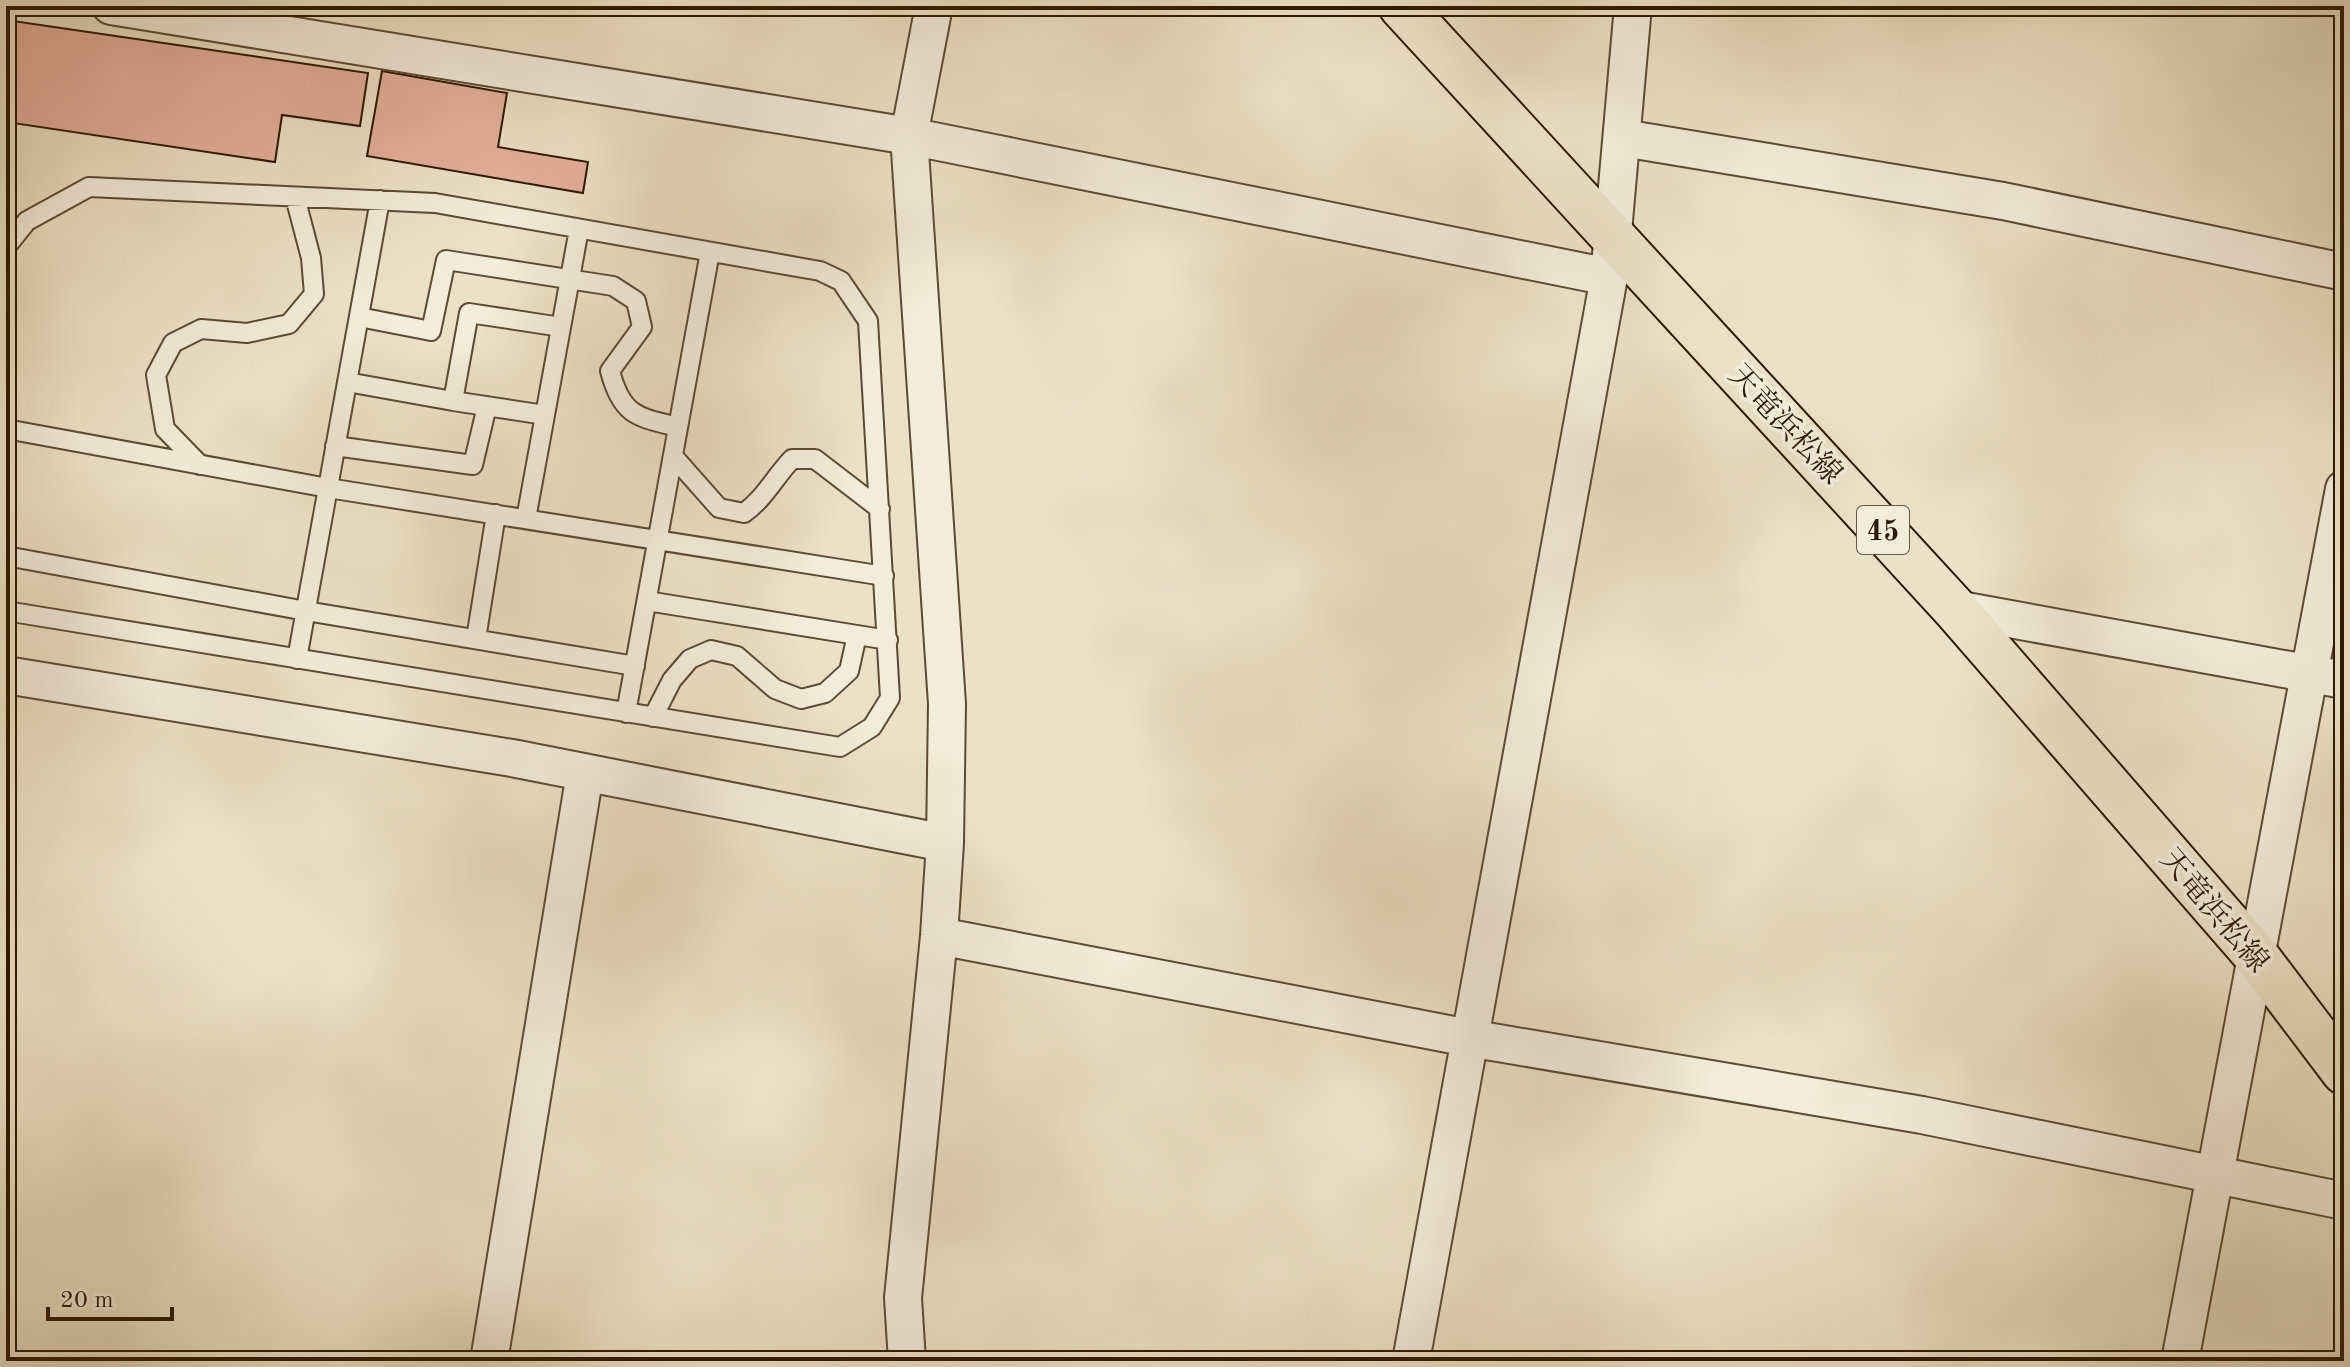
<svg xmlns="http://www.w3.org/2000/svg" width="2350" height="1367" font-family="'Old Standard TT','Noto Serif JP',serif">
<style>
.building{fill:#e4af9c;stroke:#2c1900;stroke-width:2}
.lines{fill:none;stroke-linecap:round;stroke-linejoin:round}
.lane-casing{stroke:#5c4b32;stroke-width:22}
.street-casing{stroke:#5c4b32;stroke-width:40}
.primary-casing{stroke:#2c1900;stroke-width:48}
.lane{stroke:#f2ecda;stroke-width:18}
.street{stroke:#f2ecda;stroke-width:36}
.primary{stroke:#ebe1c6;stroke-width:44}
.labels{text-anchor:middle;stroke-width:7;stroke-linejoin:round;paint-order:stroke}
.shield{fill:#f2ecda;stroke:#675841;stroke-width:2}
.shield-label{font-size:28px;font-weight:bold;fill:#2c1900}
.street-label{font-size:30px;fill:#2c1900;stroke:#f2ecda}
</style>
<rect width="100%" height="100%" fill="#ebe1c6"/>
<filter id="stains"><feTurbulence type="fractalNoise" baseFrequency=".0025" numOctaves="4"/><feColorMatrix values="0 0 0 0 .2 0 0 0 0 .09 0 0 0 0 .02 0 0 0 .5 -.17"/></filter>
<radialGradient id="worn" r=".72"><stop offset=".6" stop-color="#630" stop-opacity="0"/><stop offset="1" stop-color="#630" stop-opacity=".3"/></radialGradient>
<path class="building" d="M 6,20 L 368,73 L 360,126 L 282,115 L 275,162 L 6,122 Z
M 382,71 L 507,93 L 498,147 L 588,162 L 583,193 L 367,156 Z"/>
<g class="lines">
<defs>
<path id="lane" d="M 6,247 L 27,221 L 89,187 L 435,203 L 820,271 L 841,281 L 868,321 L 890,698 L 872,727 L 840,747 L 6,611
M 359,317 L 431,331 L 446,260 L 613,286 L 636,301 L 642,327 L 610,371 C 622,416 637,417 678,427
M 347,382 L 453,401 L 469,313 L 561,327
M 453,401 L 545,415
M 6,429 L 328,488 L 884,576
M 335,446 L 473,465 L 487,406
M 673,456 L 719,508 L 744,513 C 765,498 774,478 792,459 L 815,459 L 880,509
M 200,465 L 165,429 L 156,375 L 173,343 L 201,329 L 247,333 L 289,324 L 314,294 L 311,258 L 295,197
M 526,519 L 579,229
M 6,556 L 306,611 L 635,666
M 647,601 L 888,640
M 476,639 L 496,514
M 297,659 L 380,200
M 626,713 L 710,252
M 653,717 L 672,680 L 690,659 L 711,650 L 737,656 L 775,689 L 801,699 L 825,693 L 849,671 L 857,635"/>
<path id="street" d="M 111,6 L 909,136 L 1609,277
M 1623,138 L 2003,201 L 2344,272
M 1955,609 L 2344,680
M 6,675 L 512,758 L 945,843
M 939,936 L 1469,1038 L 1922,1115 L 2344,1201
M 489,1361 L 585,773
M 907,1361 L 903,1298 L 939,936 L 945,843 L 947,704 L 909,136 L 934,6
M 1411,1361 L 1609,277 L 1633,6
M 2180,1361 L 2344,489"/>
<path id="primary" d="M 1401,6 L 1955,609 L 2254,953 L 2344,1072"/>
</defs>
<use href="#lane" class="lane-casing"/>
<use href="#street" class="street-casing"/>
<use href="#primary" class="primary-casing"/>
<use href="#lane" class="lane"/>
<use href="#street" class="street"/>
<use href="#primary" class="primary"/>
</g>
<g class="labels">
<rect class="shield" x="1857" y="506" width="52" height="48" rx="6"/>
<g class="shield-label">
<text x="1883" y="540">45</text>
</g>
<g class="street-label">
<text transform="translate(1786 424) rotate(47)" y="10">天竜浜松線</text>
<text transform="translate(2215 910) rotate(50)" y="10">天竜浜松線</text>
</g>
</g>
<rect width="2350" height="1367" fill="none" stroke="#ebe1c6" stroke-width="32"/>
<rect x="8" y="8" width="2334" height="1351" fill="none" stroke="#2c1900" stroke-width="4"/>
<rect x="16" y="16" width="2318" height="1335" fill="none" stroke="#2c1900" stroke-width="2"/>
<path d="M48 1307v12h124v-12" fill="none" stroke="#2c1900" stroke-width="4"/>
<text x="60" y="1307" font-size="24" fill="#2c1900" stroke="#f2ecda" stroke-width="6" paint-order="stroke">20 m</text>
<rect width="100%" height="100%" filter="url(#stains)"/>
<rect width="100%" height="100%" fill="url(#worn)"/>
</svg>
